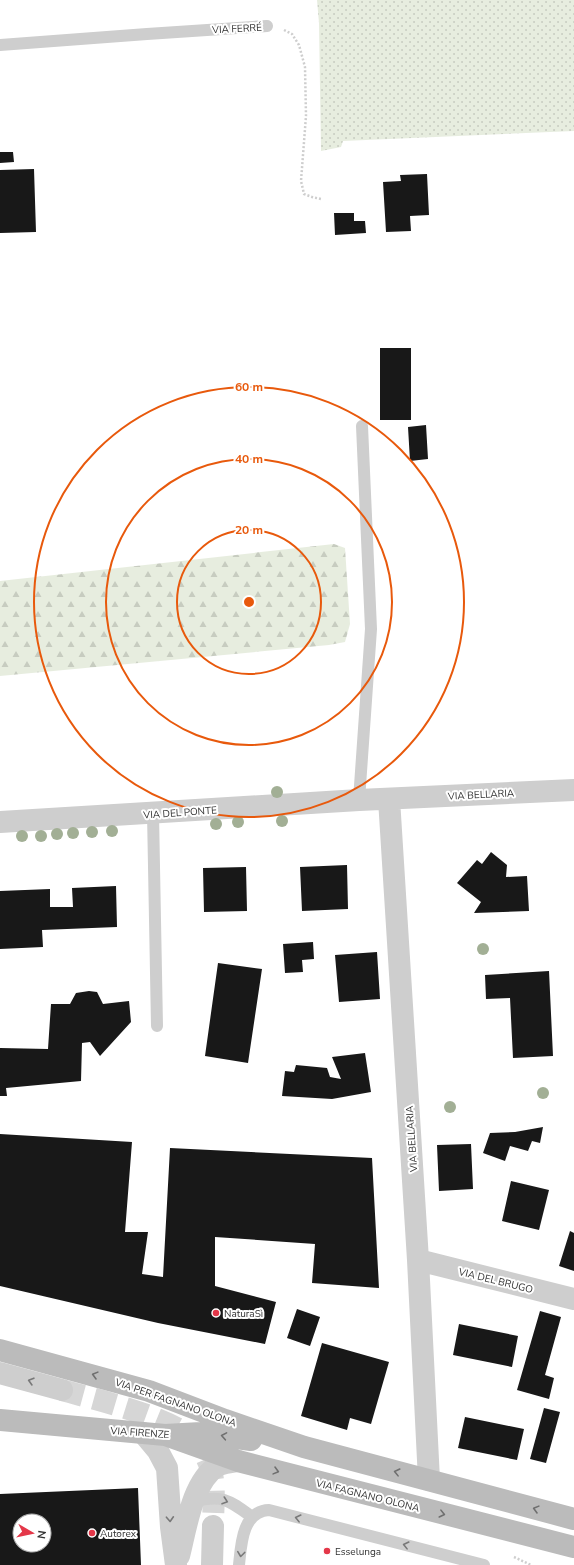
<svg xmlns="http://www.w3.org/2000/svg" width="574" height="1565" font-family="'Nunito Sans',sans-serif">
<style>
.grass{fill:url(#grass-dots)}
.forest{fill:url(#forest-firs)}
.building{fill:#181818;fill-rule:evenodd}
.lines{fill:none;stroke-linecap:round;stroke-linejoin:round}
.street-tunnel{stroke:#d6d6d6;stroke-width:22;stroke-dasharray:22 11;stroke-linecap:butt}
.path{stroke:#cecece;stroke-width:2.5;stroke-dasharray:2 2;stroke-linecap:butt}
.lane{stroke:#cecece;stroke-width:12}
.street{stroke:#cecece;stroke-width:22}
.secondary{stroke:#bbb;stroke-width:22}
.tree{fill:#a2af95}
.oneway{stroke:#6f6f6f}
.oneway2{stroke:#787878}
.ring{fill:none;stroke:#e8590c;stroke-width:2}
.poi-dot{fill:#e43749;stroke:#fff;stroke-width:1.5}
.labels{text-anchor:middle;stroke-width:4;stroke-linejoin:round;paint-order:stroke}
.street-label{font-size:10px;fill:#313131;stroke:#fff}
.poi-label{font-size:10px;fill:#313131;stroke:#fff;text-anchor:start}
.centre{fill:#e8590c;stroke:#fff;stroke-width:2}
.ring-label{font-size:12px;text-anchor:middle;font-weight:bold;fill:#e8590c;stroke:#fff;stroke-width:4;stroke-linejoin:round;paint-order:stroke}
</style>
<defs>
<pattern id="grass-dots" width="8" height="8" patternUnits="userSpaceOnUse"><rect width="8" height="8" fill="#e7eddf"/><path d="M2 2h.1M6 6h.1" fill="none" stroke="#c7ccc0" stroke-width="1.8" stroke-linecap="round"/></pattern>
<pattern id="forest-firs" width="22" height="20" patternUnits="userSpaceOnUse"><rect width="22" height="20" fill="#e7eddf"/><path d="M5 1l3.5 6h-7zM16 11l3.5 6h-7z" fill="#c7ccc0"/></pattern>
</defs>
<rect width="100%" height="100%" fill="#fff"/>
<path class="grass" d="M 317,0 L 574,0 L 574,131 L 343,141 L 341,147 L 321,151 L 319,23 Z"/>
<path class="forest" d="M 334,544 L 345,548 L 350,624 L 345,642 L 329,645 L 0,676 L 0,581 Z"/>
<path class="building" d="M 0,152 L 13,152 L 14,162 L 0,163 Z
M 34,169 L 36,232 L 0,233 L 0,170 Z
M 427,174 L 429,215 L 410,216 L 411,231 L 386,232 L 383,182 L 401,181 L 400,175 Z
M 334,213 L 354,213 L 354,221 L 365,221 L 366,233 L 335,235 Z
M 380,348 L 411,348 L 411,420 L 380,420 Z
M 426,425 L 428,459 L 410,461 L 408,427 Z
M 491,852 L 507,865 L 506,877 L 527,876 L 529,911 L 474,913 L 481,902 L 457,883 L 477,860 L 482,864 Z
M 347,865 L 348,909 L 302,911 L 300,867 Z
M 246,867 L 247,911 L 204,912 L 203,868 Z
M 116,886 L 117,927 L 42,930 L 43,947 L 0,949 L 0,891 L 50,889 L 50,907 L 73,907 L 72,888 Z
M 313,942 L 314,959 L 302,960 L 303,972 L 285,973 L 283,944 Z
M 377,952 L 380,999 L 339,1002 L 335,955 Z
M 218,963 L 262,969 L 248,1063 L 205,1056 Z
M 549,971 L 553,1056 L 513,1058 L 510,998 L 486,999 L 485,975 Z
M 89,991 L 97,992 L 103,1004 L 129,1001 L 131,1022 L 100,1056 L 90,1042 L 82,1043 L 81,1081 L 6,1088 L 7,1096 L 0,1096 L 0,1048 L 48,1049 L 51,1004 L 70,1004 L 76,993 Z
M 365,1053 L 371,1092 L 332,1099 L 282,1096 L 285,1071 L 294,1072 L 296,1065 L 327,1068 L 330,1077 L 341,1079 L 332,1057 Z
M 543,1127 L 540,1143 L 532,1141 L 528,1151 L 510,1146 L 505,1161 L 483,1153 L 490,1133 L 515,1132 Z
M 0,1134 L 132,1142 L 125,1232 L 148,1232 L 142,1274 L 163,1277 L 170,1148 L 372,1158 L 379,1288 L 312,1283 L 315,1244 L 215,1237 L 215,1286 L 276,1302 L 265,1344 L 158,1323 L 0,1286 Z
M 471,1144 L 473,1189 L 439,1191 L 437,1145 Z
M 511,1181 L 549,1190 L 539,1230 L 502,1221 Z
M 570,1231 L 574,1233 L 574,1271 L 559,1266 Z
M 297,1309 L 320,1317 L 310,1346 L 287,1338 Z
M 540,1311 L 561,1317 L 545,1375 L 554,1378 L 549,1399 L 517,1390 Z
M 459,1324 L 518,1336 L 512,1367 L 453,1355 Z
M 322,1343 L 389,1362 L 371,1424 L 350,1418 L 347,1430 L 301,1416 Z
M 544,1408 L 560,1412 L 546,1463 L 530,1459 Z
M 465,1417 L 524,1429 L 517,1460 L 458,1448 Z
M 138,1488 L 141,1565 L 0,1565 L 0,1494 ZM 20,1521 L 44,1521 L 44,1545 L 20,1545 Z"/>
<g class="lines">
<path class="street-tunnel" d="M 62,1390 C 97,1400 167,1416 193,1439 C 199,1444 204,1452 207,1459 C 217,1479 213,1504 213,1526"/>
<path class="path" d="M 284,30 L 292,34 L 299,45 L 305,67 L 306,116 L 301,181 L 304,194 L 312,197 L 321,199
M 514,1557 L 531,1565"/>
<path class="lane" d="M 0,45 L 147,34 L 267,26
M 359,800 L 371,629 L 362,426
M 153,813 L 157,1026
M 193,1502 C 222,1494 229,1500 252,1517
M 239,1565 C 241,1546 242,1511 269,1510 L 484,1565"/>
<path class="street" d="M 389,799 L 418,1260 L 429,1480
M 0,822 L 359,800 L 574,790
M 418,1260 L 574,1299
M 0,1373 L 62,1390
M 143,1433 L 158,1451 L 167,1468 L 171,1527 L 176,1565
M 179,1556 C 186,1529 192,1482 217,1466 C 223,1463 231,1462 238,1461
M 212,1565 L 213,1526"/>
<path class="secondary" d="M 0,1350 L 149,1391 L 225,1420 L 304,1447 L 574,1519
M 0,1420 L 165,1435 L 201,1433 L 251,1440
M 165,1435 L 238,1461 L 574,1547"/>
</g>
<g class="tree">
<circle cx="277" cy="792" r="6"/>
<circle cx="282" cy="821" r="6"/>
<circle cx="238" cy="822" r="6"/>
<circle cx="216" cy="824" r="6"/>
<circle cx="112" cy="831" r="6"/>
<circle cx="92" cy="832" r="6"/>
<circle cx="73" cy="833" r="6"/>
<circle cx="57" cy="834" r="6"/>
<circle cx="22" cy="836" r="6"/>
<circle cx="41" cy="836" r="6"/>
<circle cx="483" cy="949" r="6"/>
<circle cx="543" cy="1093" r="6"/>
<circle cx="450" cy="1107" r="6"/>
</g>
<defs><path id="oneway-chevron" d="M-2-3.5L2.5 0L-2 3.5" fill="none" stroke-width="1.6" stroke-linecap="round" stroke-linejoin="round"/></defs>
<g class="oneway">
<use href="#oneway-chevron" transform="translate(95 1375) rotate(-165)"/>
<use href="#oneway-chevron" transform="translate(224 1436) rotate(-170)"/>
<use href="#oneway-chevron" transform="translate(276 1471) rotate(15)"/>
<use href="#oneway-chevron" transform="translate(397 1472) rotate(-166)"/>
<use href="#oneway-chevron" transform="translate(536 1509) rotate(-165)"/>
<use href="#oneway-chevron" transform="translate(442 1514) rotate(14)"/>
</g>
<g class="oneway2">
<use href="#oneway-chevron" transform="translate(31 1381) rotate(-164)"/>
<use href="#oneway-chevron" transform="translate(225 1501) rotate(19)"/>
<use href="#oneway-chevron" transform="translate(298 1518) rotate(-166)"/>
<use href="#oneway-chevron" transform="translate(170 1519) rotate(87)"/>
<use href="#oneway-chevron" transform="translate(406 1545) rotate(-166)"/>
<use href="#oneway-chevron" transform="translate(241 1554) rotate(97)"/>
</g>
<g class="ring">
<circle cx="249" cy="602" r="72"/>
<circle cx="249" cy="602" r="143"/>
<circle cx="249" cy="602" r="215"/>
</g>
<g class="poi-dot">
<circle cx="216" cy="1313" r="4"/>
<circle cx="92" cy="1533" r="4"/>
<circle cx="327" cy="1551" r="4"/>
</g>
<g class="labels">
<g class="street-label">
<text transform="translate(237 28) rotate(-3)" y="4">VIA FERRÉ</text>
<text transform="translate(481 794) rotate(-3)" y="4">VIA BELLARIA</text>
<text transform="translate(180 812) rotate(-4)" y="4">VIA DEL PONTE</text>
<text transform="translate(411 1139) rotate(-94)" y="4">VIA BELLARIA</text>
<text transform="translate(496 1280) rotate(14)" y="4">VIA DEL BRUGO</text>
<text transform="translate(176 1402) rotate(19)" y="4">VIA PER FAGNANO OLONA</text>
<text transform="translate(140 1432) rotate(4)" y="4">VIA FIRENZE</text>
<text transform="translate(368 1495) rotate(14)" y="4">VIA FAGNANO OLONA</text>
</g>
<g class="poi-label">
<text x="224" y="1317">NaturaSì</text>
<text x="100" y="1537">Autorex</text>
<text x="335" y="1555">Esselunga</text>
</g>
</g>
<circle cx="249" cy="602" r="6" class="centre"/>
<g class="ring-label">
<text x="249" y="391">60 m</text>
<text x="249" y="463">40 m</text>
<text x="249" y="534">20 m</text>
</g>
<g transform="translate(32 1533) rotate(99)"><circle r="19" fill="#ffffff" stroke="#adadad"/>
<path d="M0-3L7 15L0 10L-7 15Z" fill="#e43749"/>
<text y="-6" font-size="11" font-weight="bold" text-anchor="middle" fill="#313131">N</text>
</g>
</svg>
